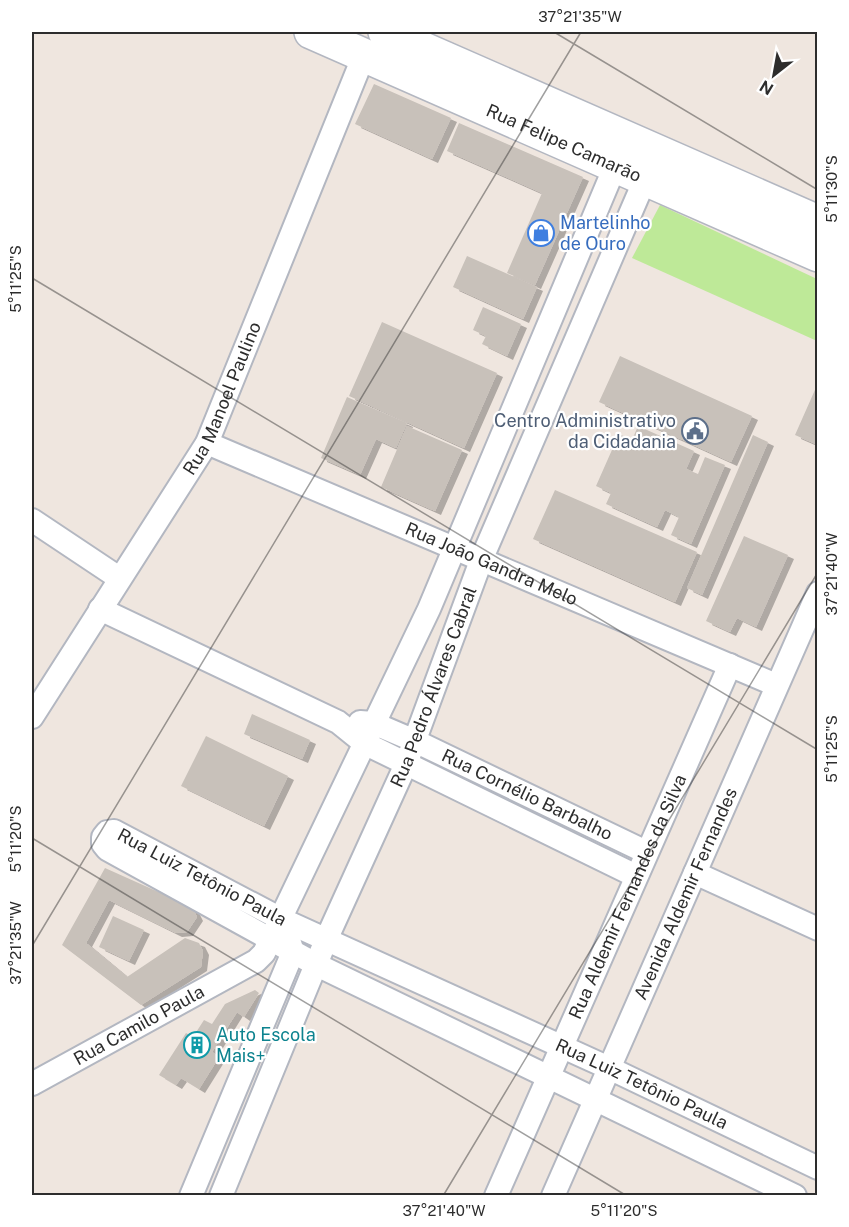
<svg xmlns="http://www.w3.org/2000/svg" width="849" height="1227" font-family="'Public Sans',sans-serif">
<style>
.green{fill:#bee998}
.building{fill:#c8c1ba;filter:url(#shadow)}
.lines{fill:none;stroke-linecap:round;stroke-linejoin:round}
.street-casing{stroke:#b3b7c1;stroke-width:26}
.secondary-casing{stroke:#b3b7c1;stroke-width:36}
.street{stroke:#fff;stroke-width:22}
.secondary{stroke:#fff;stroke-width:33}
.ticks{fill:none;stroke:#2d2d2d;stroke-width:1.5;stroke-opacity:0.45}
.labels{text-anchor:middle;stroke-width:4.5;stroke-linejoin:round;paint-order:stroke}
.street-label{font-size:18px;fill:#2d2d2d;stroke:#fff}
.shop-label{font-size:18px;fill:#366cbe;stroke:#fff;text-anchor:start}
.service-label{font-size:18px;fill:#4e5e75;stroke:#fff;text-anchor:end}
.culture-label{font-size:18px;fill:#0d838f;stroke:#fff;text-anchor:start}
.neatline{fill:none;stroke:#2d2d2d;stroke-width:2}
.ticks-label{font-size:15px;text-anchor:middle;fill:#2d2d2d}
</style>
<defs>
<filter id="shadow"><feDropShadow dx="6" dy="4" stdDeviation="0" flood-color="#0004"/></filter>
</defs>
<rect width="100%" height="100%" fill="#efe6df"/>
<path class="green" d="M 660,205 L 817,279 L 817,341 L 632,258 Z"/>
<path class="building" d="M 374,84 L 451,118 L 432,159 L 355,124 Z
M 459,123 L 583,177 L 535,285 L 507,273 L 542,193 L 447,151 Z
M 467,256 L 537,287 L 523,319 L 453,287 Z
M 483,307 L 521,324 L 507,356 L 482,344 L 486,336 L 473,330 Z
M 382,322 L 497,373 L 464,448 L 349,396 Z
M 620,356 L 752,416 L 731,462 L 599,402 Z
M 818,383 L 818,445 L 795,435 Z
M 347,397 L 407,423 L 396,448 L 376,439 L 360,475 L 321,458 Z
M 407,426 L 462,450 L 435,511 L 381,487 Z
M 638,426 L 694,451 L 686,469 L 698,474 L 705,457 L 725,465 L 691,544 L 671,535 L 679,517 L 665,510 L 657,527 L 606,504 L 611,493 L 596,486 L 619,434 L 632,440 Z
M 753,435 L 768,442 L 702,595 L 687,588 Z
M 555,490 L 697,552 L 675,602 L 533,539 Z
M 744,536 L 788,555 L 756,627 L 737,618 L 730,632 L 706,621 Z
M 252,714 L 310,740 L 302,759 L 244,734 Z
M 206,736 L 288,776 L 264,826 L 181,786 Z
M 105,868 L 192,907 L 197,917 L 187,932 L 176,933 L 109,900 L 86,943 L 127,977 L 185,938 L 199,943 L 203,951 L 201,967 L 141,1005 L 62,945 Z
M 113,916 L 144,930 L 129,961 L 99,947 Z
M 255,990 L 259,993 L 244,1017 L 237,1012 L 212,1052 L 219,1057 L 199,1089 L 181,1078 L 176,1085 L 159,1075 L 186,1033 L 193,1037 L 204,1020 L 212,1024 L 225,1004 Z"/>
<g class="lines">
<defs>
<g id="street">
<path id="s1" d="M 207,443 L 776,685"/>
<path d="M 32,520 L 119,578"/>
<path d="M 100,609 L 338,722 L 364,743 L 636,876"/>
<path id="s2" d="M 32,717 L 207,443 L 364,55"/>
<path id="s3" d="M 360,722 L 373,723 L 415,741 L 646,852"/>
<path d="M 695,873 L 818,929"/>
<path id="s4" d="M 32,1084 L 256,961 L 264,953 L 429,609 L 616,164"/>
<path d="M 191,1196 L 293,952 L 289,940"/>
<path id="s5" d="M 221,1196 L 326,940 L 406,764 L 482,558 L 646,177"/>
<path id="s6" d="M 496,1196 L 730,665"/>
<path id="s7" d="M 553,1196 L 818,593"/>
<path id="s8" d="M 795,1196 L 317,965 L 107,849 L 103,844 L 103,837 L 107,832 L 114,831 L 281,919 L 609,1068 L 818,1168"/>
</g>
<g id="secondary">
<path id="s9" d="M 311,32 L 818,255"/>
<path d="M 385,32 L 818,222"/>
</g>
</defs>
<use href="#street" class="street-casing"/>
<use href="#secondary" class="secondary-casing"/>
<use href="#street" class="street"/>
<use href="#secondary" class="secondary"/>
</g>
<path class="ticks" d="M 554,32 L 818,190M 32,278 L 818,750M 32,838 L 627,1196M 32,946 L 581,32M 443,1196 L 818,572"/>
<defs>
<symbol id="shop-ring" viewBox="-11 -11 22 22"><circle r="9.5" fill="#fff" stroke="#3f7fe0" stroke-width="1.5"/><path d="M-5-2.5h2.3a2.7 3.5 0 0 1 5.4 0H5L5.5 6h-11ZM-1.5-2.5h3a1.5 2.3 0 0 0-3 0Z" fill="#3f7fe0"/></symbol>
<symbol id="civic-ring" viewBox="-11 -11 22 22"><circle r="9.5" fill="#fff" stroke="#5c6f8a" stroke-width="1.5"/><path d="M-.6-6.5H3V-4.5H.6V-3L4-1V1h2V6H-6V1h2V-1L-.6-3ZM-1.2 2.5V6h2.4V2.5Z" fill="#5c6f8a"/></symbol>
<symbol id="building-ring" viewBox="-11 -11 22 22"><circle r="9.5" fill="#fff" stroke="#0f9aa8" stroke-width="1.5"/><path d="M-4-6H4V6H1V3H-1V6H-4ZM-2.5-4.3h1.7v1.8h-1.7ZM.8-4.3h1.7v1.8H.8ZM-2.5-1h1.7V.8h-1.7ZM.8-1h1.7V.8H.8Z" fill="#0f9aa8"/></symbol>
</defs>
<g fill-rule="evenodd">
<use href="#shop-ring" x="526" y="218" width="30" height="30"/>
<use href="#civic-ring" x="680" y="416" width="30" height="30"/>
<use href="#building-ring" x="182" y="1030" width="30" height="30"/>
</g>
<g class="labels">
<g class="street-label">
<text dy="6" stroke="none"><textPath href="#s9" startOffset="276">Rua Felipe Camarão</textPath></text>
<text dy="6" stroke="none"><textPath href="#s2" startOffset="372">Rua Manoel Paulino</textPath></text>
<text dy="6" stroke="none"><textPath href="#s1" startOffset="309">Rua João Gandra Melo</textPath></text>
<text dy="6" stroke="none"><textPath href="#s5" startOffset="552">Rua Pedro Álvares Cabral</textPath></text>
<text dy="6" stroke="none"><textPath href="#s3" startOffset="183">Rua Cornélio Barbalho</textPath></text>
<text dy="6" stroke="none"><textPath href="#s8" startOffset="897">Rua Luiz Tetônio Paula</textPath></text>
<text dy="6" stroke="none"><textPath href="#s7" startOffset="330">Avenida Aldemir Fernandes</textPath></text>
<text dy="6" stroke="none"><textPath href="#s6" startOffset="327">Rua Aldemir Fernandes da Silva</textPath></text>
<text dy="6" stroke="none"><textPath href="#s4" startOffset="122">Rua Camilo Paula</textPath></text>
<text dy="6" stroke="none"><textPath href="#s8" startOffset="1383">Rua Luiz Tetônio Paula</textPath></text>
</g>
<g class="shop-label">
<text x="560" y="229">Martelinho<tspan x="560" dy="21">de Ouro</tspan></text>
</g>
<g class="service-label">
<text x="676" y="427">Centro Administrativo<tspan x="676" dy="21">da Cidadania</tspan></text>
</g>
<g class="culture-label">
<text x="216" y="1041">Auto Escola<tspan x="216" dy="21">Mais+</tspan></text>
</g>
</g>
<rect width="849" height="1227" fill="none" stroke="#ffffff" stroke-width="66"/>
<g transform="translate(774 75) rotate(211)" stroke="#ffffff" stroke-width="4.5" paint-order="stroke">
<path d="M0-4.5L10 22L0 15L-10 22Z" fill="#2d2d2d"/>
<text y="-9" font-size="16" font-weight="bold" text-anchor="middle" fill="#2d2d2d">N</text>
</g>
<rect x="33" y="33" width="783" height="1161" class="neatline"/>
<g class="ticks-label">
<text x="580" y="22">37°21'35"W</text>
<text transform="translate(832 189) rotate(-90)" y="5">5°11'30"S</text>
<text transform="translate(16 279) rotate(-90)" y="5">5°11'25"S</text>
<text transform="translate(832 574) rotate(-90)" y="5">37°21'40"W</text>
<text transform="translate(832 749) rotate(-90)" y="5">5°11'25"S</text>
<text transform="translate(16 839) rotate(-90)" y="5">5°11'20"S</text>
<text transform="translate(16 943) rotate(-90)" y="5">37°21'35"W</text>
<text x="444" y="1216">37°21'40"W</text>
<text x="624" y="1216">5°11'20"S</text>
</g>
</svg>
